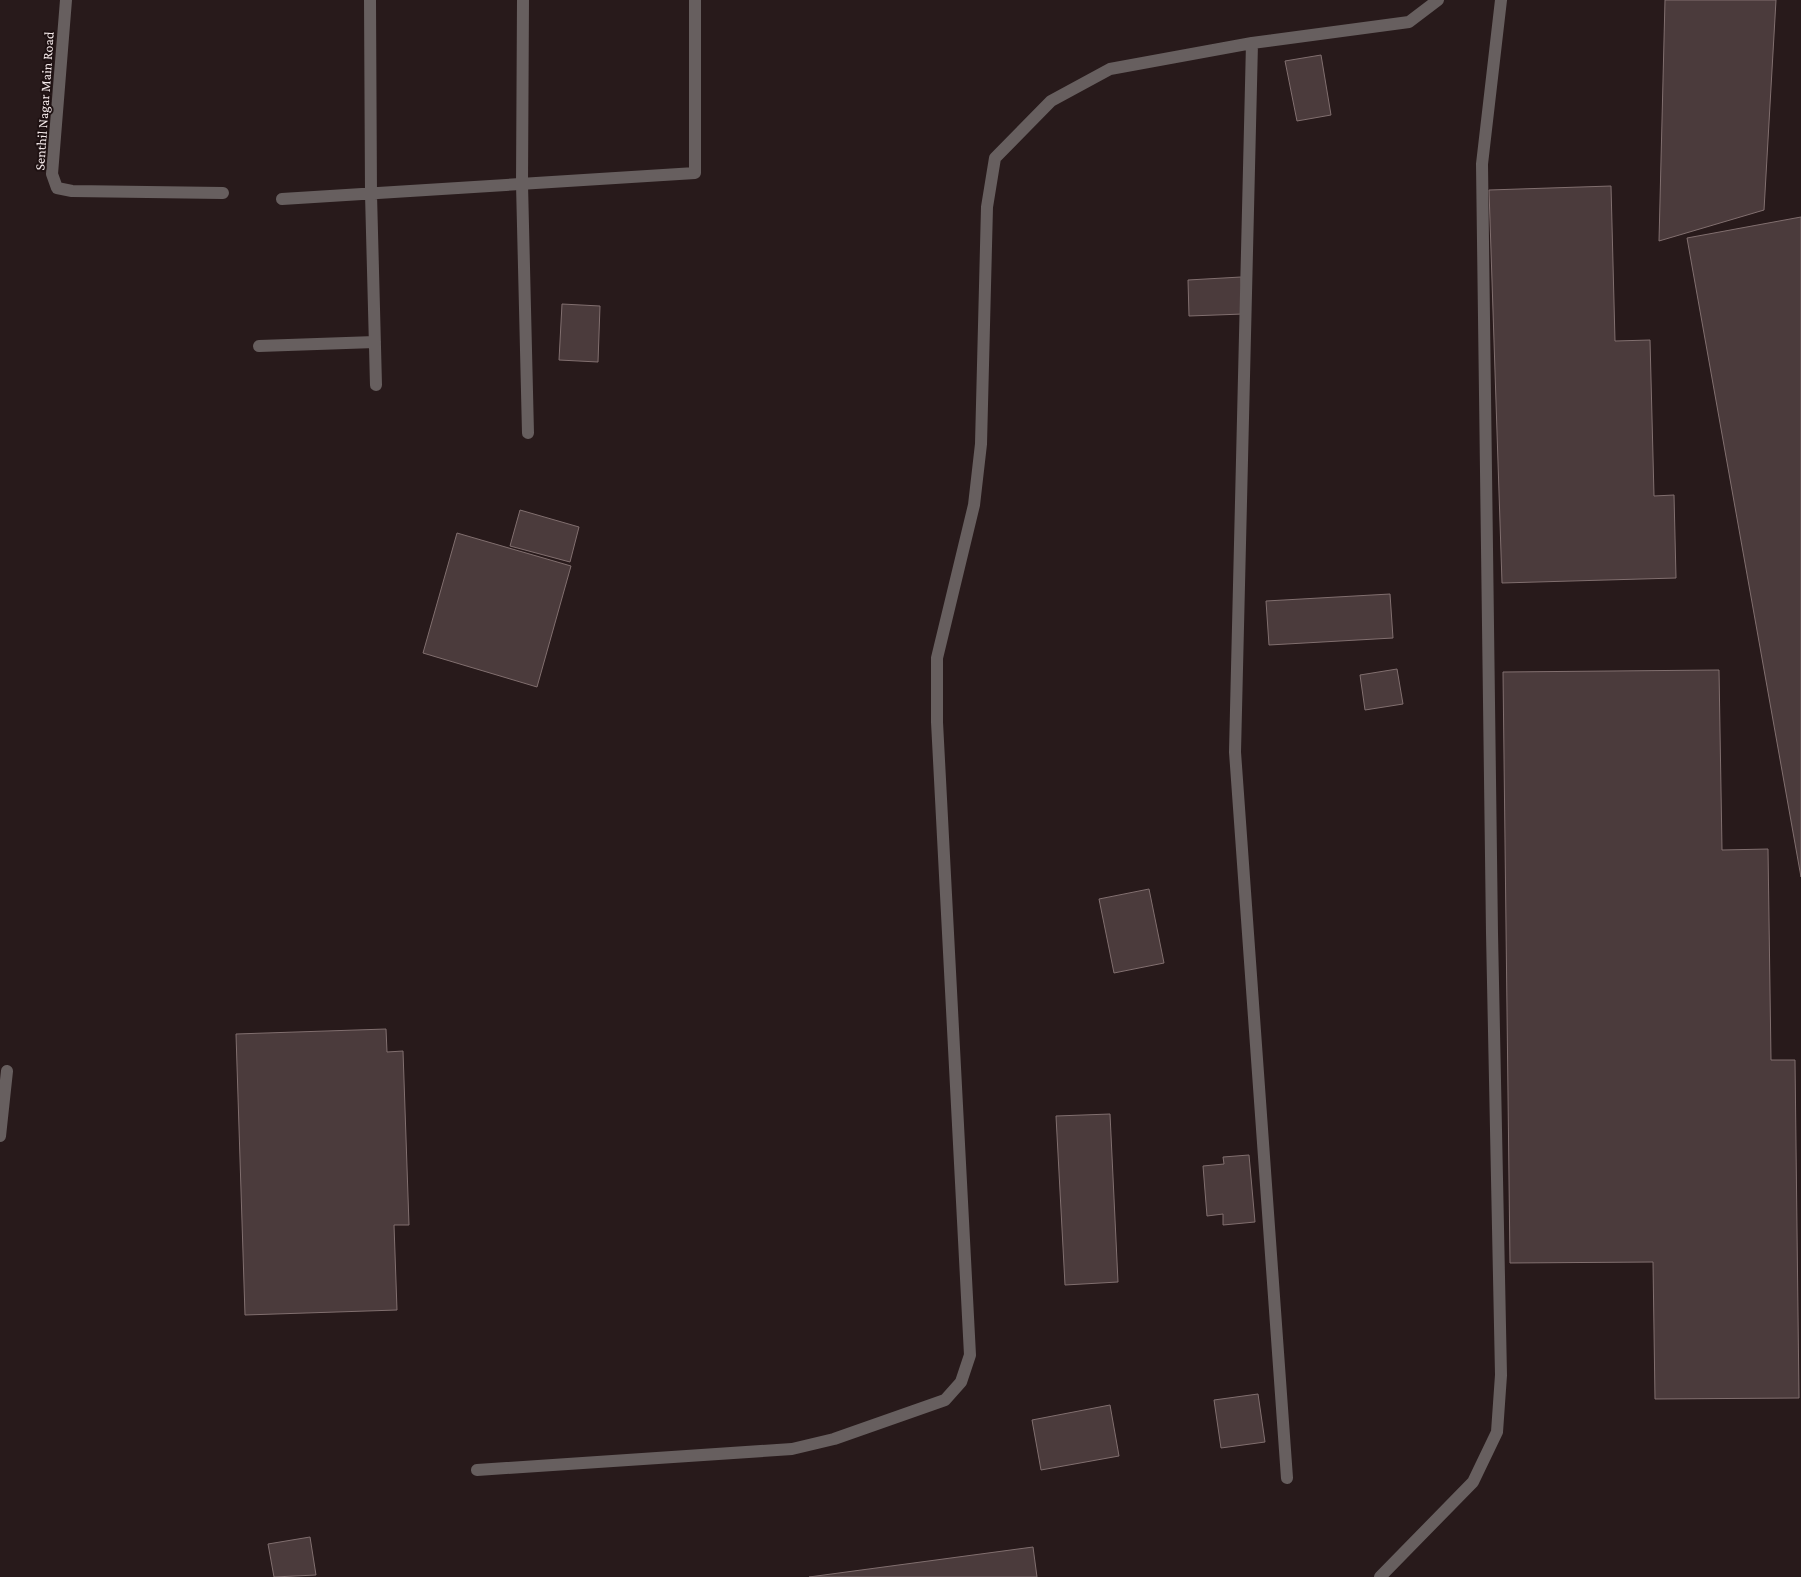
<svg xmlns="http://www.w3.org/2000/svg" width="1801" height="1577" font-family="'Crimson Pro',serif">
<style>
.building{fill:#4b3b3c;stroke:#816f6f}
.lines{fill:none;stroke-linecap:round;stroke-linejoin:round}
.lane{stroke:#675f5f;stroke-width:12}
.street{stroke:#675f5f;stroke-width:12}
.labels{text-anchor:middle;stroke-width:4;stroke-linejoin:round;paint-order:stroke}
.street-label{font-size:14px;fill:#f3e8e9;stroke:#1e1112}
</style>
<rect width="100%" height="100%" fill="#281a1b"/>
<path class="building" d="M 1665,0 L 1776,0 L 1764,210 L 1659,241 Z
M 1321,55 L 1331,115 L 1297,121 L 1285,61 Z
M 1611,186 L 1615,341 L 1650,340 L 1654,496 L 1674,495 L 1676,578 L 1502,583 L 1489,190 Z
M 1801,217 L 1801,877 L 1687,238 Z
M 1241,277 L 1243,314 L 1189,316 L 1188,280 Z
M 562,304 L 600,306 L 598,362 L 559,360 Z
M 520,510 L 579,527 L 570,562 L 510,546 Z
M 457,533 L 571,566 L 537,687 L 423,653 Z
M 1390,594 L 1393,638 L 1269,645 L 1266,601 Z
M 1397,669 L 1403,704 L 1365,710 L 1360,675 Z
M 1719,670 L 1722,850 L 1768,849 L 1771,1060 L 1795,1060 L 1799,1398 L 1655,1399 L 1653,1262 L 1510,1263 L 1503,672 Z
M 1149,889 L 1164,963 L 1114,973 L 1099,899 Z
M 386,1029 L 387,1052 L 403,1051 L 409,1225 L 394,1225 L 397,1310 L 245,1315 L 236,1034 Z
M 1110,1114 L 1118,1282 L 1065,1285 L 1056,1116 Z
M 1249,1155 L 1255,1222 L 1223,1225 L 1223,1214 L 1207,1216 L 1203,1166 L 1224,1164 L 1223,1157 Z
M 1258,1394 L 1265,1442 L 1221,1448 L 1214,1400 Z
M 1110,1405 L 1119,1456 L 1041,1470 L 1032,1420 Z
M 310,1537 L 316,1575 L 274,1577 L 268,1544 Z
M 1033,1547 L 1037,1577 L 809,1577 Z"/>
<g class="lines">
<path class="lane" d="M 0,1136 L 7,1071
M 1380,1577 L 1473,1482 L 1497,1432 L 1501,1375 L 1492,933 L 1482,164 L 1501,0"/>
<path class="street" d="M 66,0 L 52,174 L 57,188 L 72,191 L 223,193
M 370,0 L 371,194 L 376,385
M 523,0 L 522,184 L 528,433
M 282,199 L 695,173 L 695,0
M 259,346 L 375,342
M 477,1470 L 792,1449 L 834,1439 L 945,1400 L 961,1382 L 970,1355 L 937,722 L 937,658 L 974,505 L 981,444 L 987,207 L 995,158 L 1051,101 L 1110,69 L 1252,43
M 1287,1478 L 1235,752 L 1252,43 L 1409,22 L 1438,0"/>
</g>
<g class="labels">
<g class="street-label">
<text transform="translate(44 101) rotate(-86)" y="5">Senthil Nagar Main Road</text>
</g>
</g>
</svg>
